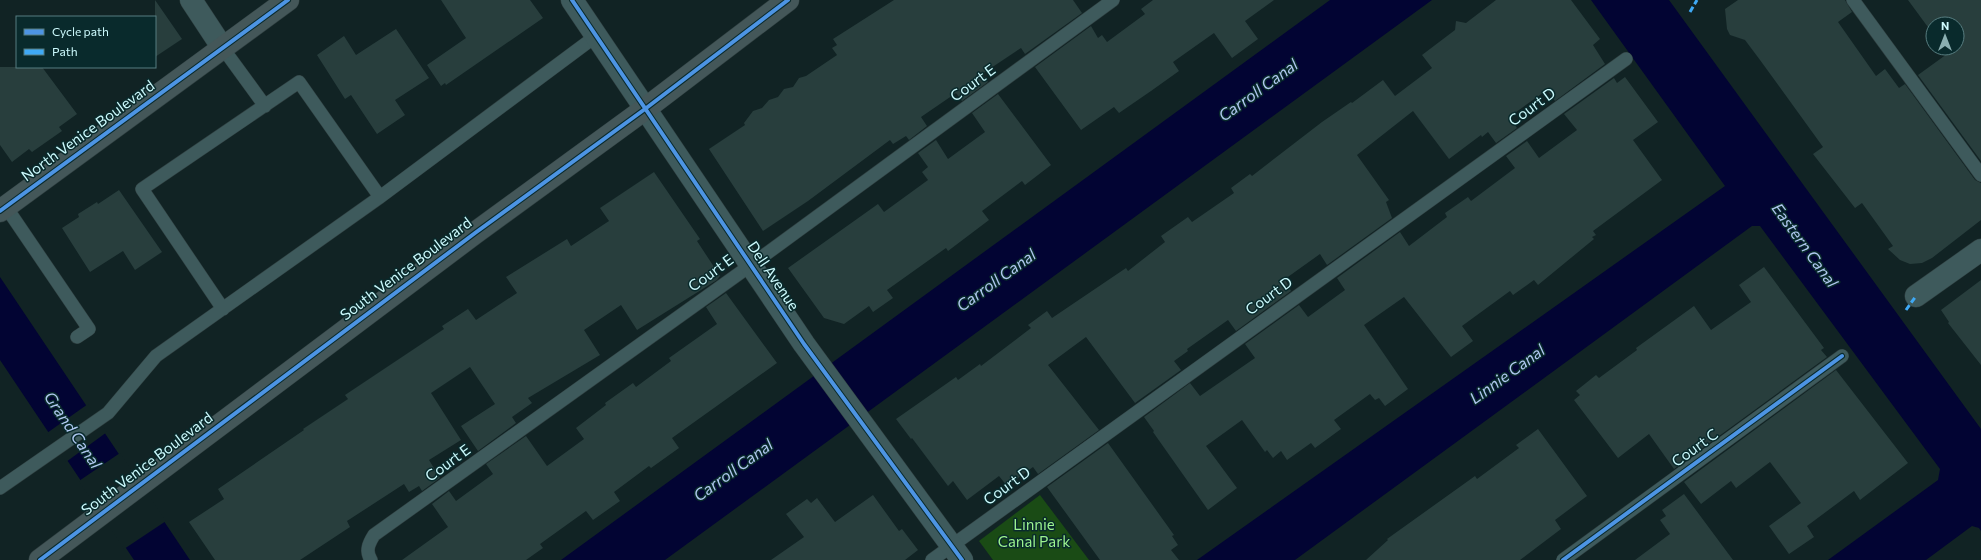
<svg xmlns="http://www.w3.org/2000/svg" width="1981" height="560" font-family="Commissioner,sans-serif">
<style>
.green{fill:#1a4b15}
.water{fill:#020433}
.pier{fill:#112324}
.building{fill:#283e3d}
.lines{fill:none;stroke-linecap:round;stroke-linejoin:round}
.lane-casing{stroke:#2f3f40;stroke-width:14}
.street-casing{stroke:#2f3f40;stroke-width:23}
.secondary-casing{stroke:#2f3f40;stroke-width:23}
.lane{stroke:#3e5a5c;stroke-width:13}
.street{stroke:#3e5a5c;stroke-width:22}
.secondary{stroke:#445759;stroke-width:22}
.quiet{stroke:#3fa9f5;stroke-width:3;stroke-dasharray:6 3;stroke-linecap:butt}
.cycleway-casing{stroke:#092a2c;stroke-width:6}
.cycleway{stroke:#4d94e3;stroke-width:4}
.labels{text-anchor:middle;stroke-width:3;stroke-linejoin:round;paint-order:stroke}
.street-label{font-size:15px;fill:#cdfafd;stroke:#092a2c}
.park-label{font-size:15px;fill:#9cf38f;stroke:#092a2c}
.water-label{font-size:16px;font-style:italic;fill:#b0c8f0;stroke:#092a2c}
</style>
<rect width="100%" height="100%" fill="#112324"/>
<path class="green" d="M 1040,495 L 1089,560 L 993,560 L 979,541 Z"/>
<path class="water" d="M 1330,0 L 1432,0 L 665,560 L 561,560 Z
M 1591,0 L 1669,0 L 1981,429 L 1981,531 L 1979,528 L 1972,526 L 1926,560 L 1828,560 L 1938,480 L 1940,469 L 1760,226 L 1752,226 L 1295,560 L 1197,560 L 1725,186 Z
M 0,277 L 190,560 L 134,560 L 0,360 Z"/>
<path class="pier" d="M 88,404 L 107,432 L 66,462 L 47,433 Z
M 120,453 L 166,521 L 124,549 L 79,481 Z"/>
<path class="building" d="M 155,0 L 182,39 L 155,57 Z
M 441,0 L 530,0 L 543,18 L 446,85 L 445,83 L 441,86 L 427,65 L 466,38 Z
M 894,0 L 1073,0 L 1082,13 L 1025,54 L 1021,48 L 982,74 L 988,82 L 962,101 L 956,93 L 921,117 L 927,126 L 909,140 L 906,136 L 893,144 L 890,140 L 808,201 L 763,231 L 709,149 L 745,125 L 744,123 L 753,111 L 762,108 L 769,100 L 778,97 L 784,89 L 793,87 L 799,78 L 806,76 L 837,55 L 832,48 L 837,45 L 833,39 Z
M 1153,0 L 1274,0 L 1245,21 L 1258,39 L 1232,58 L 1214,33 L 1173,62 L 1179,71 L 1151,91 L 1119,113 L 1114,107 L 1081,130 L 1035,67 L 1091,26 L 1098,38 L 1102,35 L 1107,42 L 1145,14 L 1141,9 Z
M 1496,0 L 1571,0 L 1600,39 L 1593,45 L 1605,64 L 1555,101 L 1547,90 L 1509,117 L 1517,128 L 1496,143 L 1488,132 L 1482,137 L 1481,135 L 1449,159 L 1413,111 L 1357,155 L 1389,200 L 1386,202 L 1392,218 L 1327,265 L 1320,254 L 1285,279 L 1291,291 L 1236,331 L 1228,320 L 1187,349 L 1188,351 L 1174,361 L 1181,370 L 1135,403 L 1086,337 L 1048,365 L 1099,430 L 1038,474 L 1033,467 L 1007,486 L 999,476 L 967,500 L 953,481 L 948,486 L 912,438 L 911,439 L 896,419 L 956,377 L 958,380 L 980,364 L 981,366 L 1031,328 L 1028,325 L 1047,311 L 1052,318 L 1126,268 L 1128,271 L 1165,242 L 1161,236 L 1188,217 L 1192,222 L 1234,193 L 1231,188 L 1250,174 L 1252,176 L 1322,122 L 1351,102 L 1352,103 L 1383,80 L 1395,96 L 1432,68 L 1422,55 L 1455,30 L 1456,21 L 1466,23 Z
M 1738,0 L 1845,0 L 1852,12 L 1838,22 L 1876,76 L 1885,69 L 1899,88 L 1905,84 L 1975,180 L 1981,183 L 1981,220 L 1932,258 L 1922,263 L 1910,264 L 1900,260 L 1888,249 L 1893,246 L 1862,203 L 1855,208 L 1813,154 L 1823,147 L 1760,60 L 1745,40 L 1730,35 L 1727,29 L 1725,9 Z
M 1908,0 L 1981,0 L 1981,161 L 1918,75 L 1947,54 L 1943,48 L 1957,48 L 1957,24 L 1933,24 L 1933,34 Z
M 396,29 L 429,78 L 395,100 L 405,115 L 377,134 L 351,95 L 345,99 L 317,55 L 344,36 L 356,55 Z
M 0,67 L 42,67 L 77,114 L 59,127 L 62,131 L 32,152 L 29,149 L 12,162 L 0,145 Z
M 1625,77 L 1658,122 L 1633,140 L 1662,180 L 1593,231 L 1596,235 L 1592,237 L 1594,239 L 1538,285 L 1534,280 L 1513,295 L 1510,291 L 1462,326 L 1473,341 L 1451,357 L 1404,297 L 1364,325 L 1408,389 L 1385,406 L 1379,398 L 1375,400 L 1370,394 L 1334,420 L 1341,429 L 1315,448 L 1311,443 L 1287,460 L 1281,451 L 1273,458 L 1267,450 L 1265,452 L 1242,420 L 1206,446 L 1237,488 L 1208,510 L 1153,432 L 1154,431 L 1144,417 L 1190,383 L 1200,396 L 1255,358 L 1245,344 L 1299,305 L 1308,317 L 1345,290 L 1337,278 L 1400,232 L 1409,246 L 1447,217 L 1445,213 L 1468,197 L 1471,201 L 1515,168 L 1506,156 L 1527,141 L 1539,158 L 1577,130 L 1564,114 L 1614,78 L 1617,83 Z
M 998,94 L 1051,165 L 1025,185 L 1022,181 L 982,211 L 989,220 L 948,251 L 946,248 L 887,290 L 893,298 L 873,312 L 869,306 L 844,324 L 824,318 L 788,268 L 878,204 L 884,212 L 928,180 L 922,172 L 928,167 L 918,153 L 936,140 L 948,159 L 985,132 L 972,113 Z
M 654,172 L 700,239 L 697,241 L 720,276 L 717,280 L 637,330 L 621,305 L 584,330 L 600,355 L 528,398 L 532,403 L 512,417 L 516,423 L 478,451 L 461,426 L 495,404 L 470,367 L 431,393 L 461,440 L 429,460 L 440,478 L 422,491 L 419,486 L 409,492 L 404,484 L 347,521 L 350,527 L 300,560 L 215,560 L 189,522 L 224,499 L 218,489 L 304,430 L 303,429 L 348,399 L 345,395 L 444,329 L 442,326 L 468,309 L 476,320 L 517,293 L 506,277 L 567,239 L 571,246 L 609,221 L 600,208 Z
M 119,190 L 162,252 L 135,270 L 123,251 L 90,272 L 62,228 L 79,217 L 78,214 L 97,202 L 98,204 Z
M 1764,267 L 1824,348 L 1821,350 L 1827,357 L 1674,469 L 1649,434 L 1618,458 L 1574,400 L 1580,395 L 1576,391 L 1596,375 L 1599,378 L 1637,350 L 1636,348 L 1694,306 L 1711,330 L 1751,302 L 1739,285 Z
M 1981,280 L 1981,365 L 1948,323 L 1949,322 L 1941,310 Z
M 726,293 L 777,363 L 672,438 L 679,448 L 651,468 L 649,466 L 614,492 L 620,501 L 593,520 L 586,511 L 540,544 L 543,548 L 526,560 L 402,560 L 448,527 L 432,504 L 449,491 L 456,501 L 493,474 L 486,464 L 526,436 L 547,466 L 584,439 L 576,428 L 606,405 L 605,403 L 633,383 L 636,387 L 671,361 L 669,358 L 717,324 L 706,307 Z
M 1836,370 L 1908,463 L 1860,500 L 1854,491 L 1807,526 L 1814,537 L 1789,554 L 1769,526 L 1801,503 L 1770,462 L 1736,488 L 1731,481 L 1701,504 L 1684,482 Z
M 1538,429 L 1587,496 L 1555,520 L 1561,529 L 1520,560 L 1366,560 L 1388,540 L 1387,539 L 1475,476 L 1477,479 L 1519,448 L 1516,445 Z
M 1108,443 L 1174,535 L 1172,536 L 1178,545 L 1171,550 L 1179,560 L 1100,560 L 1047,487 Z
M 1684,494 L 1733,560 L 1635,560 L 1670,534 L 1660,520 L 1666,516 L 1662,510 Z
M 873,495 L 899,531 L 902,529 L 918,550 L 905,560 L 771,560 L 804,537 L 786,514 L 807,499 L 811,503 L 817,498 L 835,522 Z"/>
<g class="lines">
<defs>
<path id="lane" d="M 1853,0 L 1981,175
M 222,47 L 265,106
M 6,207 L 89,329 L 77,337
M 223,309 L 142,189 L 299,82 L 380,197
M 0,488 L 108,413 L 156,356 L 380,197 L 596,36
M 371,560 C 365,551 369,543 374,535 L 751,265 L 1113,0
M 932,560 L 1626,59
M 1563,560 L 1842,356"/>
<path id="street" d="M 191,0 L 222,47
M 572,0 L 804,344 L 962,560
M 1916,296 L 1981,250"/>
<path id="secondary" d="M 0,211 L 288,0
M 40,560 L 475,233 L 645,109 L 788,0"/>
</defs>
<use href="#lane" class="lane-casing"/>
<use href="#street" class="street-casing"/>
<use href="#secondary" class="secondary-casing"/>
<use href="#lane" class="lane"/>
<use href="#street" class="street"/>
<use href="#secondary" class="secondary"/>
<path class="quiet" d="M 1690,12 L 1697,0
M 1906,310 L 1916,296"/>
<defs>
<path id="cycleway" d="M 572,0 L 804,344 L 962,560
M 0,211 L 288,0
M 40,560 L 475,233 L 645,109 L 788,0
M 1563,560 L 1842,356"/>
</defs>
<use href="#cycleway" class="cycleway-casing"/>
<use href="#cycleway" class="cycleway"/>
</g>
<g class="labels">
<g class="street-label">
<text transform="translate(973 83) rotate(-36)" y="5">Court E</text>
<text transform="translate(1532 107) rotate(-36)" y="5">Court D</text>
<text transform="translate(88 131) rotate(-36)" y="5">North Venice Boulevard</text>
<text transform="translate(406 269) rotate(-37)" y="5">South Venice Boulevard</text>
<text transform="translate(711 273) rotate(-36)" y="5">Court E</text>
<text transform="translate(773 276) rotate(56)" y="5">Dell Avenue</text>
<text transform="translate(1269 296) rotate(-36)" y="5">Court D</text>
<text transform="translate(1695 448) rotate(-36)" y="5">Court C</text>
<text transform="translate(448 463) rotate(-36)" y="5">Court E</text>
<text transform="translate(147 464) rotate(-37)" y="5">South Venice Boulevard</text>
<text transform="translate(1007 486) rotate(-36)" y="5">Court D</text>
</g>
<g class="park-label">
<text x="1034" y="530">Linnie<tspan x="1034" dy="17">Canal Park</tspan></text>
</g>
<g class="water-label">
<text transform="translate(1258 90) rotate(-36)" y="6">Carroll Canal</text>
<text transform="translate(1805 245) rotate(54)" y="6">Eastern Canal</text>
<text transform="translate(996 280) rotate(-36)" y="6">Carroll Canal</text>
<text transform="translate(1507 374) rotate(-36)" y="6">Linnie Canal</text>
<text transform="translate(73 430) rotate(56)" y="6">Grand Canal</text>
<text transform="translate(733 470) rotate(-36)" y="6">Carroll Canal</text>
</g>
</g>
<rect x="16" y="16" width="140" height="52" fill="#092a2c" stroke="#577d80"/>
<rect x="24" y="29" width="20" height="6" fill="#4d94e3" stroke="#577d80"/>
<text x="52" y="36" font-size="12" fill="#cdfafd">Cycle path</text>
<rect x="24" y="49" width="20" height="6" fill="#3fa9f5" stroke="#577d80"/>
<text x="52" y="56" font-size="12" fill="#cdfafd">Path</text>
<g transform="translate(1945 36)"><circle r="19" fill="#092a2c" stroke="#577d80"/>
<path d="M0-3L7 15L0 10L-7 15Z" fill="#8bafb1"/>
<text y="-6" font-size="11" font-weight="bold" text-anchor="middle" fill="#cdfafd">N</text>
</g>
</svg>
